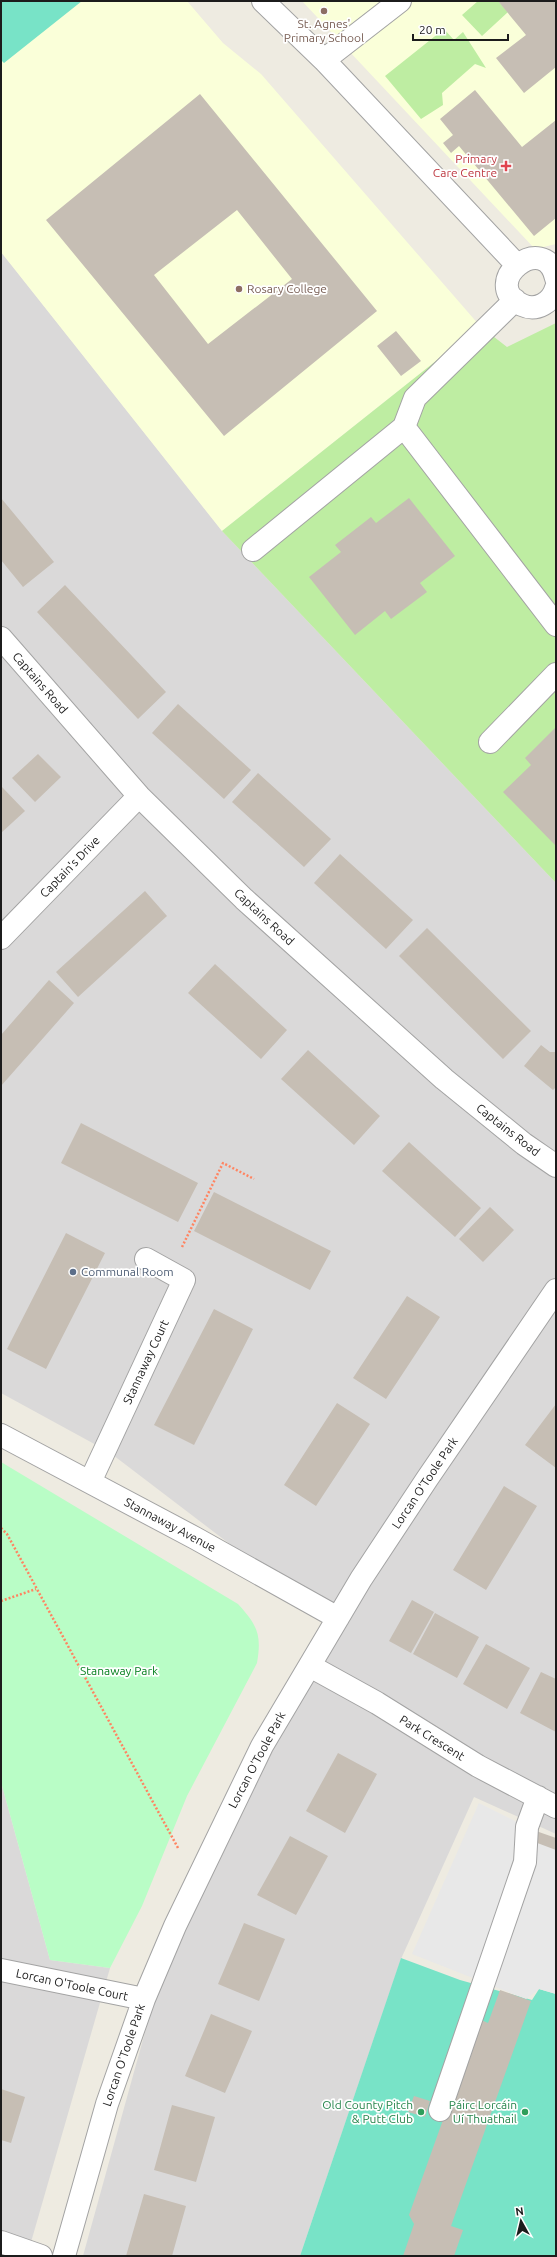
<svg xmlns="http://www.w3.org/2000/svg" width="557" height="2257" font-family="Ubuntu,sans-serif">
<style>
.residential{fill:#dad9d9}
.education{fill:#faffd9}
.grass{fill:#beeda2}
.park{fill:#b9fdc6}
.pitch{fill:#78e3c7}
.parking{fill:#e8e8e8}
.building{fill:#c6beb4;fill-rule:evenodd}
.lines{fill:none;stroke-linecap:round;stroke-linejoin:round}
.minor-casing{stroke:#a3a3a3;stroke-width:24}
.path{stroke:#ff8461;stroke-width:2.5;stroke-dasharray:2 2;stroke-linecap:butt}
.minor{stroke:#fff;stroke-width:22}
.education-dot{fill:#8d6e63;stroke:#fff;stroke-width:1.5}
.health-dot{fill:#e0444e;stroke:#fff;stroke-width:1.5}
.service-dot{fill:#5c6f8a;stroke:#fff;stroke-width:1.5}
.leisure-dot{fill:#2e9e5b;stroke:#fff;stroke-width:1.5}
.labels{text-anchor:middle;stroke-width:3.5;stroke-linejoin:round;paint-order:stroke}
.education-label{font-size:12px;fill:#785e54;stroke:#fff}
.health-label{font-size:12px;fill:#be3a42;stroke:#fff;text-anchor:end}
.street-label{font-size:12px;fill:#1c1c1c;stroke:#fff}
.service-label{font-size:12px;fill:#4e5e75;stroke:#fff;text-anchor:start}
.park-label{font-size:12px;fill:#047f1d;stroke:#fff}
.leisure-label{font-size:12px;fill:#27864d;stroke:#fff;text-anchor:end}
</style>
<rect width="100%" height="100%" fill="#eeebe1"/>
<path class="residential" d="M 1,252 L 222,531 L 556,883 L 556,1834 L 474,1797 L 401,1959 L 300,2256 L 83,2256 L 157,1989 L 255,1778 L 340,1628 L 109,1452 L 1,1393 Z
M 1,1782 L 50,1960 L 110,1968 L 27,2256 L 1,2256 Z"/>
<path class="education" d="M 1,1 L 187,1 L 223,43 L 261,74 L 480,326 L 222,531 L 1,252 Z
M 302,1 L 556,1 L 556,244 L 535,249 Z"/>
<path class="grass" d="M 478,1 L 498,1 L 508,12 L 482,36 L 462,15 Z
M 444,29 L 454,40 L 463,32 L 486,68 L 475,64 L 442,93 L 443,105 L 421,119 L 385,76 Z
M 556,323 L 556,883 L 222,531 L 480,326 L 507,347 Z"/>
<path class="park" d="M 1,1462 L 238,1604 C 257,1625 262,1634 257,1663 L 187,1796 L 142,1906 L 110,1968 L 50,1960 L 1,1782 Z"/>
<path class="pitch" d="M 1,1 L 82,1 L 4,63 L 1,60 Z
M 401,1958 L 460,1980 L 532,2000 L 539,1989 L 556,1994 L 556,2256 L 300,2256 Z"/>
<path class="parking" d="M 479,1803 L 527,1827 L 556,1850 L 556,1994 L 539,1989 L 526,1999 L 412,1954 Z"/>
<path class="building" d="M 498,1 L 556,1 L 556,67 L 524,93 L 496,58 L 526,35 Z
M 475,90 L 522,147 L 556,120 L 556,218 L 534,236 L 459,146 L 451,153 L 443,143 L 453,135 L 440,119 Z
M 200,94 L 377,311 L 224,436 L 46,220 ZM 237,210 L 292,279 L 208,344 L 154,275 Z
M 396,331 L 421,361 L 401,376 L 377,346 Z
M 1,498 L 54,562 L 23,587 L 1,560 Z
M 409,498 L 455,556 L 420,583 L 427,592 L 391,619 L 385,611 L 355,635 L 309,577 L 341,552 L 335,545 L 371,517 L 376,523 Z
M 65,585 L 166,692 L 138,719 L 37,612 Z
M 178,704 L 251,770 L 224,799 L 152,733 Z
M 556,727 L 556,844 L 555,845 L 503,792 L 531,765 L 525,758 Z
M 38,754 L 61,777 L 35,802 L 12,778 Z
M 258,773 L 331,839 L 304,867 L 232,802 Z
M 2,787 L 25,811 L 1,833 L 1,788 Z
M 340,854 L 413,920 L 386,949 L 314,883 Z
M 145,891 L 167,916 L 78,997 L 56,972 Z
M 427,928 L 531,1031 L 503,1059 L 399,956 Z
M 215,964 L 287,1030 L 261,1059 L 188,993 Z
M 49,980 L 74,1003 L 1,1086 L 1,1035 Z
M 541,1045 L 550,1052 L 556,1052 L 556,1087 L 553,1090 L 524,1066 Z
M 308,1050 L 380,1116 L 354,1145 L 281,1079 Z
M 81,1123 L 198,1183 L 178,1222 L 61,1163 Z
M 409,1142 L 481,1208 L 455,1237 L 382,1171 Z
M 214,1192 L 331,1251 L 310,1290 L 194,1231 Z
M 490,1207 L 514,1230 L 483,1262 L 459,1239 Z
M 66,1233 L 105,1253 L 46,1369 L 7,1349 Z
M 407,1296 L 440,1317 L 386,1399 L 353,1378 Z
M 214,1309 L 253,1329 L 194,1445 L 154,1425 Z
M 337,1403 L 370,1424 L 316,1506 L 284,1485 Z
M 556,1404 L 556,1468 L 525,1445 Z
M 504,1486 L 537,1506 L 486,1590 L 453,1570 Z
M 412,1600 L 434,1612 L 411,1653 L 389,1641 Z
M 435,1613 L 479,1637 L 457,1678 L 413,1654 Z
M 486,1644 L 530,1668 L 507,1709 L 463,1684 Z
M 541,1672 L 556,1679 L 556,1732 L 520,1713 Z
M 338,1753 L 377,1774 L 345,1833 L 306,1811 Z
M 536,1831 L 556,1838 L 556,1850 L 532,1841 Z
M 290,1836 L 328,1856 L 296,1915 L 257,1895 Z
M 244,1923 L 285,1939 L 259,2001 L 218,1984 Z
M 500,1990 L 531,2001 L 451,2226 L 463,2230 L 454,2256 L 403,2256 L 414,2224 L 409,2215 L 479,2019 L 488,2023 Z
M 211,2014 L 252,2031 L 225,2093 L 185,2076 Z
M 1,2089 L 25,2097 L 11,2143 L 1,2140 Z
M 414,2096 L 430,2101 L 425,2117 L 408,2112 Z
M 172,2105 L 215,2117 L 196,2182 L 154,2170 Z
M 144,2194 L 186,2206 L 172,2256 L 126,2256 Z"/>
<g class="lines">
<defs>
<path id="minor" d="M 263,1 L 324,60 L 516,264
M 324,60 L 400,1
M 556,278 C 545,229 477,283 522,305 C 537,312 552,302 556,288
M 515,300 L 415,398 L 404,427 L 556,625
M 253,550 L 404,427
M 1,638 L 139,796 L 244,899 L 444,1079 L 524,1144 L 556,1166
M 490,742 L 556,674
M 1,938 L 139,796
M 1,1435 L 195,1538 L 338,1618
M 90,1482 L 184,1280 L 146,1259
M 310,1666 L 377,1703 L 478,1766 L 556,1807
M 1,1970 L 144,1999
M 440,2110 L 525,1862 L 527,1827 L 538,1797
M 1,2242 L 41,2256
M 64,2256 L 107,2104 L 144,1999 L 175,1926 L 262,1746 L 361,1579 L 427,1479 L 556,1290"/>
</defs>
<use href="#minor" class="minor-casing"/>
<path class="path" d="M 182,1247 L 223,1163 L 254,1179
M 1,1528 L 7,1534 L 178,1848
M 1,1601 L 36,1589"/>
<use href="#minor" class="minor"/>
</g>
<g class="education-dot">
<circle cx="324" cy="11" r="4"/>
<circle cx="239" cy="289" r="4"/>
</g>
<path class="health-dot" d="M504 160h4v4h4v4h-4v4h-4v-4h-4v-4h4z"/>
<circle class="service-dot" cx="73" cy="1272" r="4"/>
<g class="leisure-dot">
<circle cx="421" cy="2112" r="4"/>
<circle cx="525" cy="2112" r="4"/>
</g>
<g class="labels">
<g class="education-label">
<text x="324" y="28">St. Agnes'<tspan x="324" dy="14">Primary School</tspan></text>
<text x="247" y="293" text-anchor="start">Rosary College</text>
</g>
<g class="health-label">
<text x="497" y="163">Primary<tspan x="497" dy="14">Care Centre</tspan></text>
</g>
<g class="street-label">
<text transform="translate(40 683) rotate(49)" y="4">Captains Road</text>
<text transform="translate(70 867) rotate(-46)" y="4">Captain's Drive</text>
<text transform="translate(264 917) rotate(43)" y="4">Captains Road</text>
<text transform="translate(508 1130) rotate(38)" y="4">Captains Road</text>
<text transform="translate(146 1362) rotate(-65)" y="4">Stannaway Court</text>
<text transform="translate(425 1483) rotate(-56)" y="4">Lorcan O'Toole Park</text>
<text transform="translate(170 1525) rotate(28)" y="4">Stannaway Avenue</text>
<text transform="translate(432 1738) rotate(32)" y="4">Park Crescent</text>
<text transform="translate(257 1760) rotate(-62)" y="4">Lorcan O'Toole Park</text>
<text transform="translate(72 1985) rotate(12)" y="4">Lorcan O'Toole Court</text>
<text transform="translate(124 2055) rotate(-71)" y="4">Lorcan O'Toole Park</text>
</g>
<g class="service-label">
<text x="81" y="1276">Communal Room</text>
</g>
<g class="park-label">
<text x="119" y="1675">Stanaway Park</text>
</g>
<g class="leisure-label">
<text x="413" y="2109">Old County Pitch<tspan x="413" dy="14">&amp; Putt Club</tspan></text>
<text x="517" y="2109">Páirc Lorcáin<tspan x="517" dy="14">Uí Thuathail</tspan></text>
</g>
</g>
<rect width="557" height="2257" fill="none" stroke="#1c1c1c" stroke-width="4"/>
<g transform="translate(521 2221) rotate(352)" stroke="#ffffff" stroke-width="3" paint-order="stroke">
<path d="M0-3L7 15L0 10L-7 15Z" fill="#1c1c1c"/>
<text y="-6" font-size="11" font-weight="bold" text-anchor="middle" fill="#1c1c1c">N</text>
</g>
<path d="M413 34v6h95v-6" fill="none" stroke="#1c1c1c" stroke-width="2"/>
<text x="419" y="34" font-size="12" fill="#1c1c1c" stroke="#ffffff" stroke-width="3" paint-order="stroke">20 m</text>
</svg>
